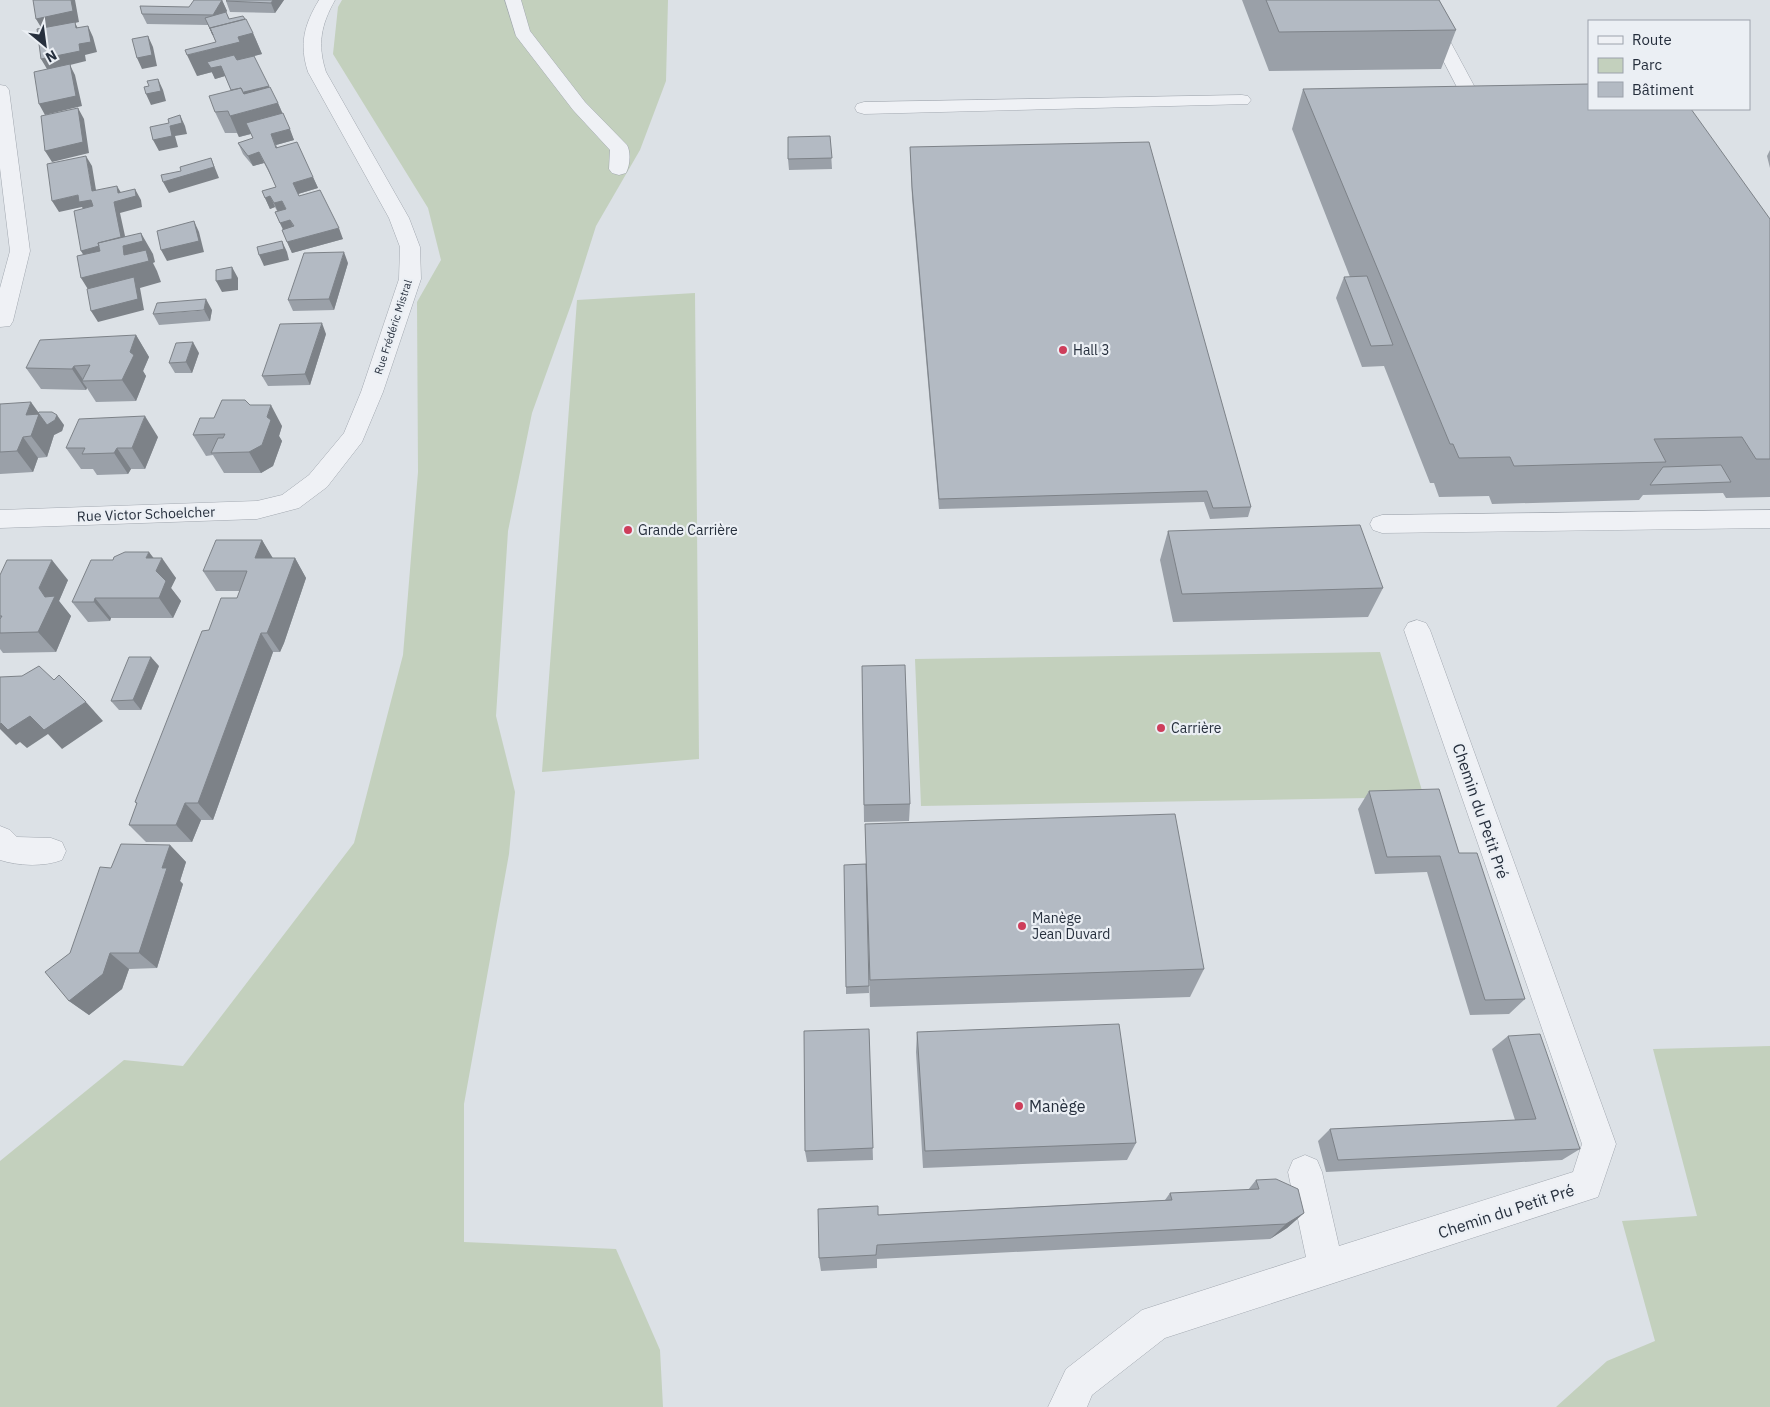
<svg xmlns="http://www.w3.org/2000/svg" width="1770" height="1407" font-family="'IBM Plex Sans',sans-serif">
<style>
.green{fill:#c3d0bd}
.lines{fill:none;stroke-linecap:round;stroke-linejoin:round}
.minor-casing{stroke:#a2a8b0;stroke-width:1}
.minor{fill:#eff1f5;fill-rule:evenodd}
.wall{fill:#9aa0a8}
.shaded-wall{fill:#7d8288}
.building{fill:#b3bac3;stroke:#7d8288}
.poi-dot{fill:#ce3e5b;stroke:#ebeff4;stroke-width:2}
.labels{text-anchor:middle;stroke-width:4.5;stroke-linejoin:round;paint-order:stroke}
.far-street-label{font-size:11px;fill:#262f3d;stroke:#ebeff4}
.poi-label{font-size:14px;fill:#262f3d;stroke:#ebeff4;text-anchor:start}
.street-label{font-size:14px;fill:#262f3d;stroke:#ebeff4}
.near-street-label{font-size:16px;fill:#262f3d;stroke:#ebeff4}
.near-poi-label{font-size:16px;fill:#262f3d;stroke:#ebeff4;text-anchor:start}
</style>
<rect width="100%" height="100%" fill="#dce1e6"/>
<path class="green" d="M 342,0 L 668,0 L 666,81 L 640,150 L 596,226 L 572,302 L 532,413 L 508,531 L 496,716 L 515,792 L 509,854 L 464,1104 L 464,1242 L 616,1249 L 660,1350 L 663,1407 L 0,1407 L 0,1161 L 124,1060 L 183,1066 L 354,843 L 403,655 L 418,472 L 417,302 L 441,260 L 428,208 L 333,54 L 338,7 Z
M 695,293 L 699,759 L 542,772 L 577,300 Z
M 1380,652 L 1424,797 L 921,806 L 915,659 Z
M 1770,1046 L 1770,1407 L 1556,1407 L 1607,1361 L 1655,1341 L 1622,1221 L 1697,1216 L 1653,1049 Z"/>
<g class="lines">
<defs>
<path id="minor" d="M 319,0 L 335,0 C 321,25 317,44 326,72 L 409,218 L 420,247 L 421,279 L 383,392 L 362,442 L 327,487 L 299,508 L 257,519 L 0,528 L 0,510 L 257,501 L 282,495 L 309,475 L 344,433 L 361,392 L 399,279 L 400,247 L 389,218 L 308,72 C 299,44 304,25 319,0 Z
M 505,0 L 521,0 L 530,31 L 585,102 L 627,145 C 631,152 630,166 626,173 L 619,175 L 612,173 L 609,169 L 610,150 L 573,110 L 516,36 Z
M 1412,0 L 1428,0 L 1479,95 L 1476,99 L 1470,100 L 1464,99 L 1461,95 Z
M 0,85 L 6,86 L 9,90 L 30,251 L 13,321 L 10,326 L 0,327 L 0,288 L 10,251 L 0,168 Z
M 1242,95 L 1248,96 L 1251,100 L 1248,104 L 864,114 L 857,112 L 855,108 L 857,104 L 864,102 Z
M 1770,510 L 1770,528 L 1382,533 L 1373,530 L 1370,524 L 1373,518 L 1382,515 Z
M 1417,620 L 1426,623 L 1430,630 L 1616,1144 L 1598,1197 L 1165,1338 L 1092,1395 L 1087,1407 L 1048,1407 L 1066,1369 L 1142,1310 L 1306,1257 L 1288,1172 L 1293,1160 L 1305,1155 L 1317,1160 L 1322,1172 L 1339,1246 L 1573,1172 L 1582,1144 L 1404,630 L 1408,623 Z
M 0,826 L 10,830 L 17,837 L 51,838 L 62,842 L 66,851 L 62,860 C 44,867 18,866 0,860 Z"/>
</defs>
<use href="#minor" class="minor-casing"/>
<use href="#minor" class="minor"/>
</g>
<path class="wall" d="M 222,0 L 227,11 L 226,12 L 229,19 L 253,33 L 262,54 L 254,56 L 269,88 L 278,103 L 294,140 L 276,145 L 277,147 L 313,177 L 318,188 L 298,194 L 299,196 L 343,239 L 292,253 L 282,230 L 283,230 L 275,212 L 277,211 L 275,207 L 270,209 L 262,191 L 276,187 L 273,180 L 264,163 L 253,166 L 243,154 L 238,143 L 253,139 L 251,134 L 239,137 L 237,133 L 225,133 L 215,112 L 231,90 L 225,76 L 215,79 L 212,72 L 197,76 L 216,42 L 208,25 L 147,24 L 142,14 L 189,7 Z
M 284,0 L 275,13 L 230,12 L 226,1 Z
M 1242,0 L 1439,0 L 1456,30 L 1441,69 L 1269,71 Z
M 1303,89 L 1770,219 L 1770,497 L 1726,498 L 1723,493 L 1643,495 L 1639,500 L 1492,504 L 1489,496 L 1439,497 L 1434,483 L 1430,483 L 1384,366 L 1362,367 L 1336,298 L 1344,277 L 1350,277 L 1292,129 Z
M 830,136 L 832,169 L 789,170 L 788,159 Z
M 910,147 L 1251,507 L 1248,517 L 1210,519 L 1204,502 L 939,509 L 912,198 Z
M 1770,150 L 1770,168 L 1767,156 Z
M 348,263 L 334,310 L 293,311 L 288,300 Z
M 212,310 L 210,321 L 159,325 L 153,314 Z
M 326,334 L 310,385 L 268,386 L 262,376 Z
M 136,335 L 149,357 L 143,371 L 146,376 L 136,401 L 96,402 L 87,388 L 86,390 L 41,389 L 26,368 Z
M 199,353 L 192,373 L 175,373 L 169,363 Z
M 0,404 L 39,412 L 64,425 L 62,431 L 54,435 L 47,457 L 38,458 L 33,472 L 0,474 Z
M 250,405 L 282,426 L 279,436 L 282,441 L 273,466 L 261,473 L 224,473 L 213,455 L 206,456 L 193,435 L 214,418 Z
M 158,437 L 145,469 L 131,469 L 128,474 L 97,475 L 93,469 L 81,469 L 66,448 Z
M 1168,531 L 1383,588 L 1368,617 L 1173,622 L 1160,560 Z
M 262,540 L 272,558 L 295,558 L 306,578 L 284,643 L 280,652 L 273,652 L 213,820 L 201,820 L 192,842 L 146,842 L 129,825 L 137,804 L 135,802 L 209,630 L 237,598 L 240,591 L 216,591 L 203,571 Z
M 154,558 L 176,578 L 171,588 L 181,601 L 173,618 L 111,618 L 110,621 L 88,622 L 72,602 L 113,560 Z
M 0,575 L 68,580 L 59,601 L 71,616 L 56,652 L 3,653 L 0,649 Z
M 159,666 L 141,710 L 119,710 L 111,701 Z
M 862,666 L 910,804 L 909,821 L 864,822 Z
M 1369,791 L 1459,853 L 1525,999 L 1509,1014 L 1470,1015 L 1427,872 L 1375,874 L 1358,809 Z
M 865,824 L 1204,969 L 1190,997 L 870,1007 Z
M 170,845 L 186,862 L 180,881 L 183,884 L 157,968 L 129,969 L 122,989 L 89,1015 L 69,1001 L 70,953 L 111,868 Z
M 866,864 L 869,993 L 846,994 L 846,987 Z
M 869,1029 L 873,1160 L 807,1162 L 805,1151 Z
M 917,1032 L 1136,1143 L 1127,1160 L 923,1168 L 916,1052 Z
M 1508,1036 L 1580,1149 L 1562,1160 L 1326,1172 L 1318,1141 L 1330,1129 L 1515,1120 L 1492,1049 Z
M 1256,1180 L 1304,1213 L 1287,1228 L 1270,1239 L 877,1259 L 877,1268 L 821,1271 L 819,1258 L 878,1215 L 1165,1200 L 1170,1193 L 1248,1190 Z"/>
<path class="shaded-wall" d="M 71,0 L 75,0 L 79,22 L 75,23 L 80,32 L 76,28 L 42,29 L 36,19 Z
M 222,0 L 227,11 L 217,25 L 213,15 Z
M 273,0 L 284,0 L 275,13 L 271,3 Z
M 88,26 L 93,37 L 97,52 L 85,55 L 86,61 L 70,65 L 75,75 L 82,106 L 45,115 L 39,104 L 47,69 L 41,59 L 79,44 Z
M 253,33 L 262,54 L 246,58 L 225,76 L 215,79 L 207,62 L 212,72 L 197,76 L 187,55 L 219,47 L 214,38 Z
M 148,36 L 153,47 L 157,66 L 142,69 L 137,58 Z
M 158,79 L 163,90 L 166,101 L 151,105 L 146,94 Z
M 269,86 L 273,97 L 228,111 L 244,92 Z
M 278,103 L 287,124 L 239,137 L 230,116 Z
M 78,108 L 84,119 L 89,153 L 52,162 L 45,151 Z
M 180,115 L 185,126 L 187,134 L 175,136 L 178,147 L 159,151 L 153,140 L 170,126 Z
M 290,129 L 294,140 L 276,145 L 281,158 L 271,134 Z
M 259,152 L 264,163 L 253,166 L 248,156 Z
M 86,156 L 92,166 L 98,202 L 92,191 Z
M 211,158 L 219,178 L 169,193 L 163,182 Z
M 313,177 L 318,188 L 298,194 L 293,183 Z
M 117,186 L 123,196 L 135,189 L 141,200 L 142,207 L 120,213 L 127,245 L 141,233 L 153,254 L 155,262 L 153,263 L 157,271 L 161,282 L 140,288 L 144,310 L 98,322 L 91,311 L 94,299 L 81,278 L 87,261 L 81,251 L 114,202 L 118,193 Z
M 78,195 L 91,200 L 97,210 L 85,213 L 82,207 L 59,212 L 52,201 Z
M 270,196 L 275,207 L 270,209 L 265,198 Z
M 282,201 L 287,212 L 279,214 L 274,203 Z
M 290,220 L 295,230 L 285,233 L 280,223 Z
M 194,221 L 199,232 L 204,252 L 167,261 L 161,250 Z
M 339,228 L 343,239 L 292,253 L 287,242 Z
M 282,241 L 287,252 L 289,260 L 264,266 L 259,255 Z
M 344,252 L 348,263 L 334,310 L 329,299 Z
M 232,267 L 238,278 L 238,290 L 222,292 L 216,281 Z
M 206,299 L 212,310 L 210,321 L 204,310 Z
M 322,323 L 326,334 L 310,385 L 305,374 Z
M 136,335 L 149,357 L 143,371 L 146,376 L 136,401 L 122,380 L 130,352 Z
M 193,342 L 199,353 L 192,373 L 186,362 Z
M 74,366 L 84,381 L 82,381 L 87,388 L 86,390 L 72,369 Z
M 31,402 L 46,423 L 57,415 L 64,425 L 62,431 L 54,435 L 47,457 L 31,436 L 26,415 Z
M 271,405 L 282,426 L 279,436 L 282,441 L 273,466 L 261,473 L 249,452 L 267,417 Z
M 145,416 L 158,437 L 145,469 L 132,448 Z
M 23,437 L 38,458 L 33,472 L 17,451 Z
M 117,448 L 131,469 L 128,474 L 114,453 Z
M 262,540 L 274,560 L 255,558 Z
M 149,552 L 159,565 L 162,558 L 176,578 L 171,588 L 181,601 L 173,618 L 159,598 L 146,558 Z
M 295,558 L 306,578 L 284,643 L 280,652 L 267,633 Z
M 52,560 L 68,580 L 59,601 L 71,616 L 56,652 L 38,632 L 45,597 L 39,588 Z
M 95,598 L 111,618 L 110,621 L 94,602 Z
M 261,633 L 273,652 L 213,820 L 198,803 Z
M 151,657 L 159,666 L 141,710 L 133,700 Z
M 86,702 L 103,721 L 62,749 L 48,734 L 27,748 L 20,742 L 16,745 L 0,729 L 0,724 L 1,723 Z
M 185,803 L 201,820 L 192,842 L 176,825 Z
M 170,845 L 186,862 L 180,881 L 183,884 L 157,968 L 139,953 L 162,868 Z
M 110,953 L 129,969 L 122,989 L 89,1015 L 69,1001 Z
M 1304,1213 L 1287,1228 L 1270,1239 L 1286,1224 Z"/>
<path class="building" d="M 33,0 L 71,0 L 73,11 L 36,19 Z
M 194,0 L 222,0 L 213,15 L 142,14 L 140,6 L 189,7 Z
M 227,0 L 273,0 L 271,3 L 226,1 Z
M 1266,0 L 1439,0 L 1456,30 L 1279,32 Z
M 226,12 L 229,19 L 243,16 L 245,19 L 210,28 L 213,35 L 205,18 Z
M 246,19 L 253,33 L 238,37 L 240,42 L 187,55 L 185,50 L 216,42 L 210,28 Z
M 75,22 L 76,28 L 88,26 L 91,42 L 79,44 L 80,51 L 41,59 L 37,29 Z
M 148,36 L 152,55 L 137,58 L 132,39 Z
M 234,55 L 237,60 L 254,56 L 269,86 L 244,92 L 244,94 L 241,88 L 231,90 L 221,66 L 211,68 L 207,62 Z
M 70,64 L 76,96 L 39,104 L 34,72 Z
M 158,79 L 161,91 L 146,94 L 144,87 L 149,86 L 147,81 Z
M 1589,84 L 1589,109 L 1691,109 L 1770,219 L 1770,459 L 1756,459 L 1742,437 L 1654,439 L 1666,462 L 1514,466 L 1510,457 L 1459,458 L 1453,444 L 1450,444 L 1303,89 Z
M 270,87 L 278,103 L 230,116 L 228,111 L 215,112 L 209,96 L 241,88 L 244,94 Z
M 78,108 L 83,142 L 45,151 L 41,116 Z
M 283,113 L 290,129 L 271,134 L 276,148 L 297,142 L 313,177 L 293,183 L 299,196 L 320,190 L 339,228 L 287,242 L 282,230 L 294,226 L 290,220 L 280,223 L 275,212 L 286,209 L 282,201 L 274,203 L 270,196 L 265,198 L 262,191 L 276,187 L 268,169 L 259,152 L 248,156 L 238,143 L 253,138 L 246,123 Z
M 180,115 L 182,123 L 170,126 L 172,136 L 153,140 L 150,127 L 169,123 L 168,119 Z
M 830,136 L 832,158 L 788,159 L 788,137 Z
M 1149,142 L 1251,507 L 1213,508 L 1207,491 L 939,499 L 912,187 L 910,147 Z
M 86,156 L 92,191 L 117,186 L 118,193 L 135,189 L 136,196 L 114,202 L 121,237 L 98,243 L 99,246 L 81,251 L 74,211 L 93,206 L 91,200 L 79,202 L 78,195 L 52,201 L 47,164 Z
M 211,158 L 214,167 L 163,182 L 161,175 L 181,171 L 180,167 Z
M 194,221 L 199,241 L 161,250 L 157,231 Z
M 141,233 L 143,241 L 123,246 L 124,255 L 146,250 L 149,261 L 81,278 L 77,256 L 100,251 L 98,243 Z
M 282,241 L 284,249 L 259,255 L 257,247 Z
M 344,252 L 329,299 L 288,300 L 304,253 Z
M 232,267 L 232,279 L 216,281 L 216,270 Z
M 1367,276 L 1393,345 L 1371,346 L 1344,277 Z
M 134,277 L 138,299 L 91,311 L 87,289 Z
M 206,299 L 204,310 L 153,314 L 157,303 Z
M 322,323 L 305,374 L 262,376 L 280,324 Z
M 136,335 L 130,352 L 134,355 L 122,380 L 82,381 L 90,365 L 74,366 L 72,369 L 26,368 L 40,340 Z
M 193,342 L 186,362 L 169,363 L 176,343 Z
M 222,400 L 245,400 L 250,405 L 271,405 L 267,417 L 271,420 L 262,445 L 249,452 L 211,453 L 218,438 L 223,438 L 225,434 L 193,435 L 200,418 L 214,418 Z
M 31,402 L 26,415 L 39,414 L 31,436 L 23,437 L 17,451 L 0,452 L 0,404 Z
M 39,412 L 52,412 L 57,415 L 55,420 L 47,425 L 39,414 L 38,415 Z
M 145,416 L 132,448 L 117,448 L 114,453 L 82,454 L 85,448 L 66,448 L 79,419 Z
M 1721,465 L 1731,482 L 1650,485 L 1663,467 Z
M 1360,525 L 1383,588 L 1182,594 L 1168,531 Z
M 216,540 L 262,540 L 255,558 L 295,558 L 271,623 L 267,633 L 261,633 L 198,803 L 185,803 L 176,825 L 129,825 L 137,803 L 135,802 L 202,631 L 209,630 L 221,598 L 237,598 L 247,571 L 203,571 Z
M 125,552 L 149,552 L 146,558 L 162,558 L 156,571 L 166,581 L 159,598 L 95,598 L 94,602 L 72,602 L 91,560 L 113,560 L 114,557 Z
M 7,560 L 52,560 L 39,588 L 45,597 L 55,596 L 38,632 L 0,633 L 0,619 L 2,616 L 0,616 L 0,575 Z
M 129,657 L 151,657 L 133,700 L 111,701 Z
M 905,665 L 910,804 L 864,805 L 862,666 Z
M 39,666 L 54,680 L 59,675 L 86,702 L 44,730 L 30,716 L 8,730 L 1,723 L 0,724 L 0,677 L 22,676 Z
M 1439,789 L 1459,853 L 1477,853 L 1525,999 L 1485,1000 L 1440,856 L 1387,857 L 1369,791 Z
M 1175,814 L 1204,969 L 870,980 L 865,824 Z
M 121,844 L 170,845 L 162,868 L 167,868 L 139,953 L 110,953 L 103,974 L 69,1001 L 45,972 L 70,953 L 100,867 L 111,868 Z
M 866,864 L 869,986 L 846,987 L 844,865 Z
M 1119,1024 L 1136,1143 L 925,1151 L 917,1032 Z
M 869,1029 L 873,1148 L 805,1151 L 804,1031 Z
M 1540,1034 L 1580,1149 L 1338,1160 L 1330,1129 L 1536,1119 L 1508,1036 Z
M 1276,1179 L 1298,1189 L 1304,1213 L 1286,1224 L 877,1245 L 876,1255 L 819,1258 L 818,1209 L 878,1206 L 878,1215 L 1172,1200 L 1170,1193 L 1259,1189 L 1256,1180 Z"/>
<g class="poi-dot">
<circle cx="1063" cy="350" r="5"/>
<circle cx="628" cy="530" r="5"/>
<circle cx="1161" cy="728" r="5"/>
<circle cx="1022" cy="926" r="5"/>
<circle cx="1019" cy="1106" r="5"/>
</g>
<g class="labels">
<g class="far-street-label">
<text transform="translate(393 327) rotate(-72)" y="4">Rue Frédéric Mistral</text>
</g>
<g class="poi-label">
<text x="1073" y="355">Hall 3</text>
<text x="638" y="535">Grande Carrière</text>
<text x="1171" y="733">Carrière</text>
<text x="1032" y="923">Manège<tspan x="1032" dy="16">Jean Duvard</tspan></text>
</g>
<g class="street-label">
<text transform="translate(146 514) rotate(-2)" y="5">Rue Victor Schoelcher</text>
</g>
<g class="near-street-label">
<text transform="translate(1481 811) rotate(71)" y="6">Chemin du Petit Pré</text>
<text transform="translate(1506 1211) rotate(-18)" y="6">Chemin du Petit Pré</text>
</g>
<g class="near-poi-label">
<text x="1029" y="1112">Manège</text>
</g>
</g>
<rect x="1588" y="20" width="162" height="90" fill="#ebeff4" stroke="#9ca2ab"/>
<rect x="1598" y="36" width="25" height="8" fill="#eff1f5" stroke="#9ca2ab"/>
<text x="1632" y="45" font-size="15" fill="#262f3d">Route</text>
<rect x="1598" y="58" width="25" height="15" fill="#c3d0bd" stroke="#9ca2ab"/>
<text x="1632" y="70" font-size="15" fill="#262f3d">Parc</text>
<rect x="1598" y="82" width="25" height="15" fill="#b3bac3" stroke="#9ca2ab"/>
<text x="1632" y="95" font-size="15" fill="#262f3d">Bâtiment</text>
<g transform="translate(45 45) rotate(151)" stroke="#ebeff4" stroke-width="4" paint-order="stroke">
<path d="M0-4L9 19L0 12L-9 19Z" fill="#262f3d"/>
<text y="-8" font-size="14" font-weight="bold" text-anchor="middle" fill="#262f3d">N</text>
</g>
</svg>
